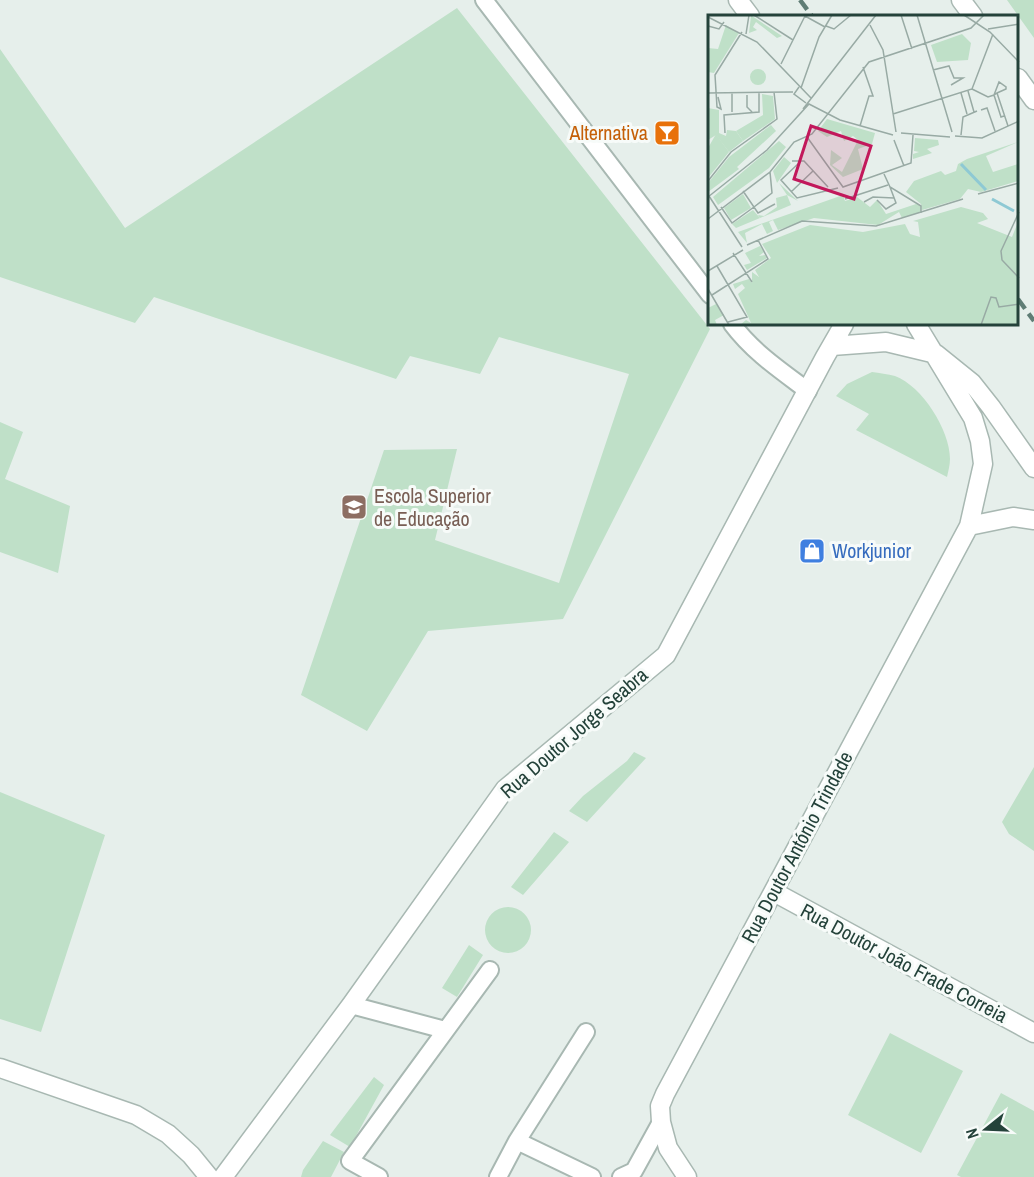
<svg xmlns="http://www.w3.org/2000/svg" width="1034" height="1177" font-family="'Archivo Narrow',sans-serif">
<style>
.green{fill:#bfe0c8}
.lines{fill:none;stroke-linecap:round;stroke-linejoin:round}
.service-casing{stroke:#a8b8b2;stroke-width:20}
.minor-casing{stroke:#a8b8b2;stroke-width:21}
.service{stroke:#fff;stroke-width:16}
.minor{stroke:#fff;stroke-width:18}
.rail{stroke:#5f7d75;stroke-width:4.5;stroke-dasharray:12 6;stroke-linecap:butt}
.labels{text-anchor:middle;stroke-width:6;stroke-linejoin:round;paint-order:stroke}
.food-label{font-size:20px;fill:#c56008;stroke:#f7fbf9;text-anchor:end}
.education-label{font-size:20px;fill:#785e54;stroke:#f7fbf9;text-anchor:start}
.shop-label{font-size:20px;fill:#366cbe;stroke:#f7fbf9;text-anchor:start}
.street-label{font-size:20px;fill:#24423a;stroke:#f7fbf9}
.inset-river{fill:none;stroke:#8ec9d4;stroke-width:3}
.inset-road{fill:none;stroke:#98aaa4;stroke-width:1.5}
.view{fill:#c2185b;fill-opacity:0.15;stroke:#c2185b;stroke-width:3}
.inset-edge{fill:none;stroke:#24423a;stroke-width:3}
</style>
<rect width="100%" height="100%" fill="#e6efeb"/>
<path class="green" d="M 1007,0 L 1034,0 L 1034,38 Z
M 457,8 L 710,329 L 563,619 L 428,631 L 367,731 L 301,695 L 384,450 L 457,449 L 435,540 L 559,583 L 629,374 L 499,337 L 480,374 L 410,356 L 396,379 L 154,297 L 135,323 L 0,277 L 0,49 L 125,228 Z
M 872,372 C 879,373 888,374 895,376 C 922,386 950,430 950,459 C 950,465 948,472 947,477 L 856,430 L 869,414 L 836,396 L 847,384 Z
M 0,422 L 23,432 L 5,479 L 70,506 L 58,573 L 0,552 Z
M 634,752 L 646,758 L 587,822 L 569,811 L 583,796 L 627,761 Z
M 1034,767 L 1034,851 L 1009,834 L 1002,822 Z
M 0,792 L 105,835 L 41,1032 L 0,1019 Z
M 554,832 L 569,842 L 523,895 L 511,887 Z
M485 930a23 23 0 1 1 46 0a23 23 0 1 1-46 0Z
M 469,945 L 483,955 L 457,997 L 442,988 Z
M 890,1033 L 963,1071 L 921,1153 L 848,1115 Z
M 374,1077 L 384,1085 L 350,1147 L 330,1135 Z
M 1001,1093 L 1034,1111 L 1034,1177 L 961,1177 L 957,1175 Z
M 323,1141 L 344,1152 L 331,1177 L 301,1177 L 303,1170 Z"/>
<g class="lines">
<defs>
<path id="service" d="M 484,0 L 710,295
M 732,324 C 753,352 780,370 808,391
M 351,1005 L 445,1030
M 517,1141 L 586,1032
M 379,1177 L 350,1161 L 490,970
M 498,1177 L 517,1141 L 592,1177
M 621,1177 L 634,1171 L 661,1122"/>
<path id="minor" d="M 738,0 L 750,16
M 961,0 L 973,16
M 1018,78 L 1034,100
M 832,346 L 886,342 L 936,354 L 972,383 L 991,407 L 1034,468
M 969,526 L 1013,517 L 1034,520
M 774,892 L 1034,1033
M 0,1068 L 136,1115 L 168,1134 L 191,1155 L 209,1177
M 223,1177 L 351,1005 L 505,789 L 666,655 L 825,357 L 844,324
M 687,1177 L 668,1148 L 661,1122 L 660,1106 L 665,1094 L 969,526 L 983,464 L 980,441 L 973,418 L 916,324"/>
</defs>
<use href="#service" class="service-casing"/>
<use href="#minor" class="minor-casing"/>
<use href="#service" class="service"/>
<use href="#minor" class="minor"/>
<path class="rail" d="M 800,0 L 812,16
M 1018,299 L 1034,321"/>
</g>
<defs>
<symbol id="bar-square" viewBox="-11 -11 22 22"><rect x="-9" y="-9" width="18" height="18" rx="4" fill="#e8710a" stroke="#f7fbf9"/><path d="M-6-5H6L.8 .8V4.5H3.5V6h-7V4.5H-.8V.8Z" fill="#fff"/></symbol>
<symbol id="university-square" viewBox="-11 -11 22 22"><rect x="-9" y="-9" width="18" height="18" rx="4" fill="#8d6e63" stroke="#f7fbf9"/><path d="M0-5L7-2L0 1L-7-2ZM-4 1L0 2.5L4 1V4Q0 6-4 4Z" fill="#fff"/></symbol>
<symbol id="shop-square" viewBox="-11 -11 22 22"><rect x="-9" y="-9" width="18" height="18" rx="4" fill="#3f7fe0" stroke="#f7fbf9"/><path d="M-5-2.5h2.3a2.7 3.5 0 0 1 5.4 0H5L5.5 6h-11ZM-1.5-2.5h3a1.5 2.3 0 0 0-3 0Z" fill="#fff"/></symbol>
</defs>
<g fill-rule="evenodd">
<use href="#bar-square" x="652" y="118" width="30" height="30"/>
<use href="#university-square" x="339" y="492" width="30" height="30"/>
<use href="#shop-square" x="797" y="536" width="30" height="30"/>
</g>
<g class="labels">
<g class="food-label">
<text x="648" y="140">Alternativa</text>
</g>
<g class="education-label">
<text x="374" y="503">Escola Superior<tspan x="374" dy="23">de Educação</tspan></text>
</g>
<g class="shop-label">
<text x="832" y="558">Workjunior</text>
</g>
<g class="street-label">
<text transform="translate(574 733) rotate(-41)" y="7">Rua Doutor Jorge Seabra</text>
<text transform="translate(797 847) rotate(-62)" y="7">Rua Doutor António Trindade</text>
<text transform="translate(904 963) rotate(28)" y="7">Rua Doutor João Frade Correia</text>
</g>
</g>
<g transform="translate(708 15)">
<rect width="310" height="310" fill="#e6efeb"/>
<path d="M 43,1 L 44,1 L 74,21 L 69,23 L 48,7 L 45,12 L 49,15 L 41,18 ZM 254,19 L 263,28 L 260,45 L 229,47 L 223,30 ZM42 62a8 8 0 1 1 16 0a8 8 0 1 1-16 0ZM 0,93 L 11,95 L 11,118 L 18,121 L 19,115 L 28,116 L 35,126 L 21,137 L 8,120 L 0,125 ZM 119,104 L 167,118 L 164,129 L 150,134 L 155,154 L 135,162 L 122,150 L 123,135 L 134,143 L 124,150 L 134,157 L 150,125 L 145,121 L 136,126 L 133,116 L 119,122 L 110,116 ZM 207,123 L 230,125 L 231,130 L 219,134 L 224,138 L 205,144 L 205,139 L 211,137 L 206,136 ZM 310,127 L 278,141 L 285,157 L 310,149 L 310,166 L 273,177 L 260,174 L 252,184 L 214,195 L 213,189 L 198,177 L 206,166 L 233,156 L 237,160 L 248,156 L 250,149 L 259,144 ZM 71,168 L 90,186 L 79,180 L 83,190 L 52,203 L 50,200 L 56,201 L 69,192 L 68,183 L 79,180 ZM 135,180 L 137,186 L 149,182 L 162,192 L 169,185 L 178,199 L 208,189 L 213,191 L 213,197 L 194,203 L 191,197 L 170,210 L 106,203 L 70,215 L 65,205 L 61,207 L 65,216 L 59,219 L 54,209 L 37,218 L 39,228 L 30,217 ZM 253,192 L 275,198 L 280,204 L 269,208 L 304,222 L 310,207 L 310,310 L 32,310 L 38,305 L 43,308 L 30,279 L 37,273 L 34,269 L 27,274 L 25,269 L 41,264 L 44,268 L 44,257 L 51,262 L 47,255 L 63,243 L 54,229 L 102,210 L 155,217 L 197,209 L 202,219 L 212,222 L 210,207 L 205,206 ZM 52,231 L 56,237 L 51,241 L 57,240 L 59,243 L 39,255 L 36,250 L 43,248 L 37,238 ZM 8,289 L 16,300 L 7,305 L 9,310 L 0,310 L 0,293 Z" fill="#bfe0c8"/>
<path d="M 18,10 L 31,18 L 6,58 L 0,57 L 0,33 L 10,34 ZM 54,79 L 65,81 L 67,104 L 35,126 L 28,116 L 55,100 ZM 63,110 L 68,116 L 29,152 L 31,154 L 0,177 L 0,168 L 21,142 ZM 8,119 L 21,137 L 0,163 L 0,133 ZM 71,126 L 78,132 L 61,153 L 10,190 L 5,182 ZM 76,142 L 83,148 L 69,168 L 65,156 ZM 35,179 L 43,193 L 23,205 L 16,193 ZM 45,195 L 52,203 L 28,213 L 24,209 Z" fill="#bfe0c8"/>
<path class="inset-river" d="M 253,149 L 278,175M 284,184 L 306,196"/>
<path class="inset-road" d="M 46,0 L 85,25M 193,0 L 204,34M 209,0 L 244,117M 256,0 L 282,17 L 311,47M 97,1 L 117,12M 0,2 L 49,27 L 103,83M 162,10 L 175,35 L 188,117M 0,11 L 11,14 L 16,7M 118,11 L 126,14 L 143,0M 280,14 L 311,9M 38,19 L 41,0M 73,49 L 97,1M 225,55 L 241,51 L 246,63 L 255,63 L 243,70M 91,72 L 86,79 L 98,88M 93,73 L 111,22 L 124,0M 264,74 L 280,82 L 286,80 L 289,78 L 298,74 L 298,72 L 291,67 L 286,80 L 293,102 L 296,101M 260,76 L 266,97M 0,78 L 85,77M 253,78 L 259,99M 289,78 L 300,111M 39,80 L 39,92 L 44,97M 10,82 L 13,94 L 9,92 L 7,60 L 34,17M 95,94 L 168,0M 273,95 L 279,93 L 287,116M 24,97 L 24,78M 185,99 L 264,74 L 285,19M 152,111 L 161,81 L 165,81 L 155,52M 17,118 L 16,100 L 51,97 L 51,77M 193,118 L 242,122M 253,120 L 255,102 L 269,96M 247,121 L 274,123 L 311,106M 99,122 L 135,172 L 203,148 L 205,120M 186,125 L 196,151M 84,146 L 96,146 L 120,172M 92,147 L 73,165 L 89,183 L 130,173M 176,159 L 182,172 L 213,191 L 213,198M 0,166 L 23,137 L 69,104 L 66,77M 35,176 L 50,198 L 67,189M 83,177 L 105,156M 270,179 L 311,168M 1,181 L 34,232M 0,182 L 59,135 L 101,89 L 132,105 L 185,120M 137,184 L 180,170M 169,185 L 178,194 L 188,188 L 182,172M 156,187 L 165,182 L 186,183M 13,192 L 24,208 L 46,192 L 64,178 L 62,157M 311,197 L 293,236 L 294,245 L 311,263M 0,204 L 62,157 L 86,127 L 104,119 L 161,47 L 263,13 L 276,0M 39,230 L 94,206 L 168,211 L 255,184M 25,238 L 44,267M 9,251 L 39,302 L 20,307M 0,256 L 35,235M 0,274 L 21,310M 4,280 L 60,244 L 50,225M 273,310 L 283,282 L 288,283 L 291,292 L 311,289"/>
<path class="view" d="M 103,111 L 163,131 L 146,184 L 86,164 Z"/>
<rect width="310" height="310" class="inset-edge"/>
</g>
<g transform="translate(986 1129) rotate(252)" stroke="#f7fbf9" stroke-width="4.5" paint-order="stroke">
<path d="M0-4.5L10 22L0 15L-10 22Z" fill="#24423a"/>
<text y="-9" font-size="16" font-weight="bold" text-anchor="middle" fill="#24423a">N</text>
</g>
</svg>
